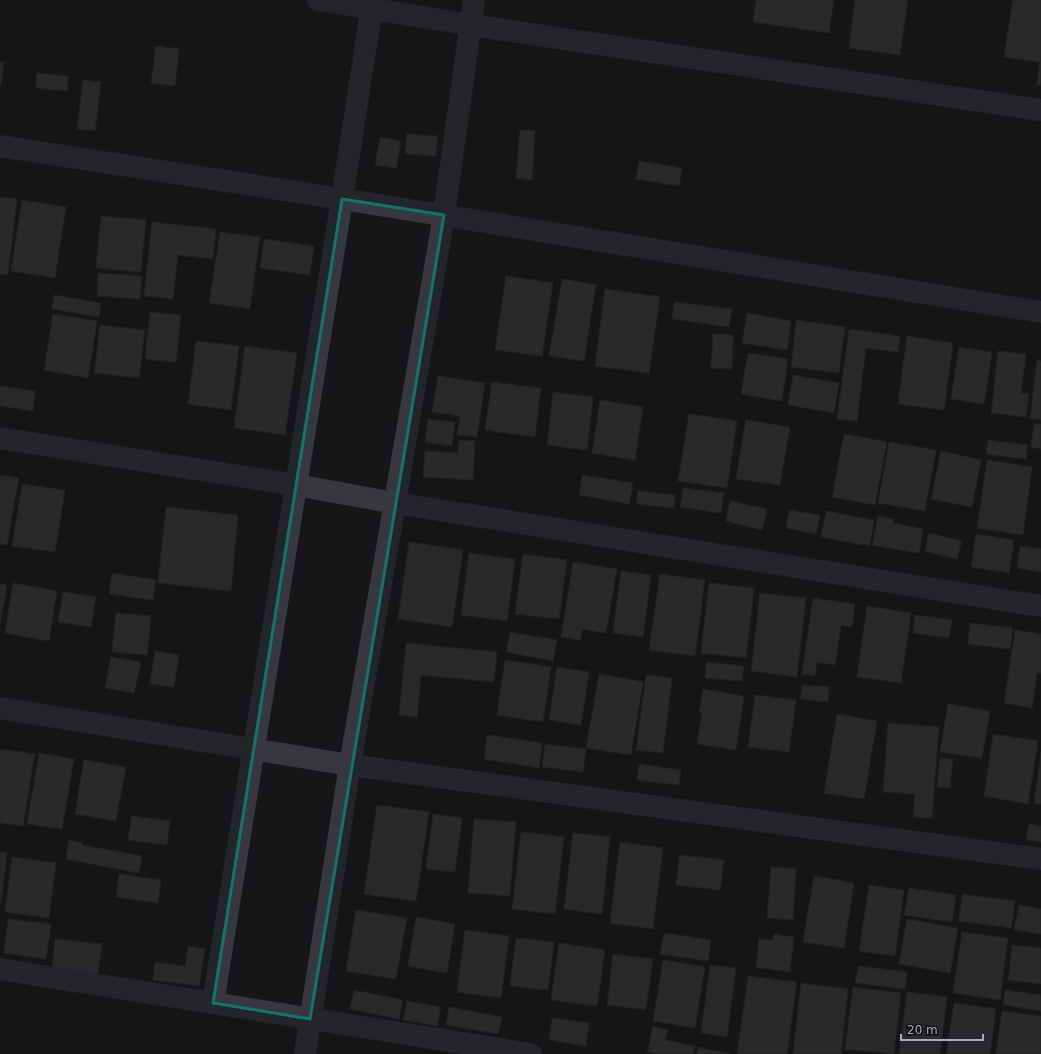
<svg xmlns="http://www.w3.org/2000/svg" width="1041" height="1054" font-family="'DejaVu Sans',sans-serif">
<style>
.building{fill:#404145;stroke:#303034}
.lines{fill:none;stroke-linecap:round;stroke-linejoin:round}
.minor{stroke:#37383d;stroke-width:22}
.marked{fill:none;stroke:#0f766e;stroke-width:3;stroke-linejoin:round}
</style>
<rect width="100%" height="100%" fill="#161618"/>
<path class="building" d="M 756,0 L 834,0 L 829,33 L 753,22 Z
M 855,0 L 908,0 L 900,55 L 849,48 Z
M 1013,0 L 1041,0 L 1041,85 L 1037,85 L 1040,62 L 1004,57 Z
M 156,46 L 179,49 L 175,86 L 151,83 Z
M 0,62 L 4,62 L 1,85 L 0,85 Z
M 37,73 L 68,76 L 67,91 L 36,88 Z
M 83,80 L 101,82 L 95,131 L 77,129 Z
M 520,130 L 535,131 L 532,180 L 516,178 Z
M 407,134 L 437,136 L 436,156 L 405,154 Z
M 380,137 L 401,141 L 396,168 L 375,165 Z
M 639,161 L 682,168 L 679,186 L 636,179 Z
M 0,197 L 17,199 L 8,275 L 0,274 Z
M 22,200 L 66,207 L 55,278 L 11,271 Z
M 101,216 L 146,220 L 141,272 L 96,268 Z
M 152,222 L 216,229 L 213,259 L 178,255 L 173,299 L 144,296 Z
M 220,232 L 260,237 L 250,309 L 209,303 Z
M 264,239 L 314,246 L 310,275 L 260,268 Z
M 98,273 L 142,276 L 140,299 L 97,296 Z
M 506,276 L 553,283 L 542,356 L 495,350 Z
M 562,279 L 596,285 L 584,361 L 549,356 Z
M 605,289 L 660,297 L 649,373 L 595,366 Z
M 54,295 L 101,303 L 99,317 L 52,309 Z
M 674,302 L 732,309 L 729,327 L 672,319 Z
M 150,312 L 181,315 L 176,362 L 145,359 Z
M 747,313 L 791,321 L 787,350 L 742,343 Z
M 53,314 L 97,321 L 88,378 L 44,370 Z
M 796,320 L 845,327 L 839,373 L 791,367 Z
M 100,325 L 145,330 L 139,378 L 94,373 Z
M 849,329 L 900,336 L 898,352 L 866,348 L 857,421 L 837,419 Z
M 713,334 L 733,335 L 732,369 L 711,368 Z
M 907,336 L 953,343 L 944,410 L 898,404 Z
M 196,341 L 239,346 L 231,410 L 188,404 Z
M 245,346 L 297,353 L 285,435 L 234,428 Z
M 959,347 L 992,352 L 984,404 L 951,399 Z
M 998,351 L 1026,354 L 1021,393 L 1029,394 L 1026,417 L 991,413 Z
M 748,353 L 788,359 L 782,401 L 741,394 Z
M 1037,360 L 1041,361 L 1041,420 L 1030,419 Z
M 793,375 L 839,383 L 834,413 L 788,405 Z
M 438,376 L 485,383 L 477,437 L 457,435 L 460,416 L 432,412 Z
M 492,382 L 541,388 L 535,437 L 485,430 Z
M 0,386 L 35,391 L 33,411 L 0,406 Z
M 553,392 L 593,397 L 587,450 L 547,445 Z
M 600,400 L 643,407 L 635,460 L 592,453 Z
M 689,414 L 737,421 L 727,488 L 678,481 Z
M 428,419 L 455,422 L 452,446 L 425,442 Z
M 746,420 L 790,427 L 780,485 L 736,479 Z
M 1034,424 L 1041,424 L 1041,449 L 1031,447 Z
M 844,434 L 887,442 L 875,505 L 832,497 Z
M 459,440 L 475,441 L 473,480 L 423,477 L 425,451 L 458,453 Z
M 988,440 L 1028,445 L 1026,459 L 986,454 Z
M 889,442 L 936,450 L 925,511 L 878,503 Z
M 941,451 L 981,460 L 972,507 L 931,499 Z
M 987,460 L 1032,467 L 1023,535 L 977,528 Z
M 0,475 L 19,478 L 7,545 L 0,544 Z
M 582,475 L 633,483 L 629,504 L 579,495 Z
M 22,484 L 65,490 L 55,552 L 12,546 Z
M 683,488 L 724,493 L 721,513 L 680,507 Z
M 638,491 L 675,495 L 674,508 L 636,504 Z
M 730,501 L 767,509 L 762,530 L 726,521 Z
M 166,507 L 238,515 L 231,591 L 158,583 Z
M 789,510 L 820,515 L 816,534 L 786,528 Z
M 826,511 L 874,520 L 870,546 L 821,537 Z
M 878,516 L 894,519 L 893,523 L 923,529 L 919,553 L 872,545 Z
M 929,533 L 962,541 L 957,559 L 925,551 Z
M 976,534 L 1014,540 L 1009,573 L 971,567 Z
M 409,542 L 463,550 L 452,627 L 398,619 Z
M 1020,546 L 1041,549 L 1041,572 L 1017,568 Z
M 469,553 L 515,559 L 507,621 L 461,615 Z
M 523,554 L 567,560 L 559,619 L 515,614 Z
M 573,562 L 617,569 L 606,633 L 582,629 L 580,640 L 561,637 Z
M 621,571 L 651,575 L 643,637 L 613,633 Z
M 112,573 L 156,580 L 153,600 L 109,594 Z
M 660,574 L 705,580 L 695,656 L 649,650 Z
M 13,583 L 57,591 L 49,641 L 5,633 Z
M 709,583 L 754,588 L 746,658 L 701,653 Z
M 0,584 L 7,585 L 0,624 Z
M 63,592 L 96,597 L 91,627 L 58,622 Z
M 760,593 L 806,598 L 797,677 L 751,671 Z
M 813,598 L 855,604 L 852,627 L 841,625 L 835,665 L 817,662 L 815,676 L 802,674 Z
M 867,606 L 911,613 L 901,683 L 857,677 Z
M 116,613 L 151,616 L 147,655 L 112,652 Z
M 915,615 L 952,620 L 949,638 L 913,633 Z
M 970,623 L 1013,628 L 1010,649 L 968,644 Z
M 1015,630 L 1041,634 L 1041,673 L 1037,673 L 1032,708 L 1004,703 Z
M 510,632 L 557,640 L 553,661 L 506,652 Z
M 406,643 L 497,652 L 494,682 L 421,675 L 417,717 L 399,715 Z
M 155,651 L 179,655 L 174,687 L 150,684 Z
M 111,657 L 141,662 L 134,693 L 105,688 Z
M 505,660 L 551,667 L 543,722 L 497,715 Z
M 706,662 L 744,666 L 742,681 L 705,678 Z
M 557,667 L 589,672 L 581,725 L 549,720 Z
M 599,674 L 643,682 L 631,755 L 586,748 Z
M 646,675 L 672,678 L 663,753 L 636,750 Z
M 802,685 L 829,687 L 828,702 L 800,699 Z
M 703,689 L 744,696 L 736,750 L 697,744 L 702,713 L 699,712 Z
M 755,695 L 796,700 L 789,752 L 748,747 Z
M 948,704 L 990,711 L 982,758 L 940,752 Z
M 837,714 L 877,721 L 864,799 L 824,793 Z
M 888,723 L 939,727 L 932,818 L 913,817 L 915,794 L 883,792 Z
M 993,734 L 1038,741 L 1028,804 L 984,796 Z
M 487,735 L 542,743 L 539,768 L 484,759 Z
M 545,744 L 586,749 L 583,772 L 542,767 Z
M 0,749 L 35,754 L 23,826 L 0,823 Z
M 1041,752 L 1041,804 L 1034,804 Z
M 39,753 L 74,759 L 62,829 L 27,824 Z
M 940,758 L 953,759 L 950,788 L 937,787 Z
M 84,760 L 126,767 L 116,821 L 75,814 Z
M 639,764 L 681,770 L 679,785 L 637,780 Z
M 377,805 L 429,812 L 416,901 L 364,894 Z
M 433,814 L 462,818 L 455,872 L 426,869 Z
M 132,816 L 170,821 L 167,845 L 128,840 Z
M 474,819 L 516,822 L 510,896 L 468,893 Z
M 1029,824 L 1041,826 L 1041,842 L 1026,840 Z
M 521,832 L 564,837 L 555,914 L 512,909 Z
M 573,833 L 610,837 L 602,914 L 564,909 Z
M 69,840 L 83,843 L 82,845 L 142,856 L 139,873 L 66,859 Z
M 620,842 L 663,848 L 653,929 L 610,923 Z
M 0,852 L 7,853 L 1,903 L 0,903 Z
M 680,855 L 724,860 L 720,890 L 676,885 Z
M 12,857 L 56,863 L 49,918 L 5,912 Z
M 771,867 L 796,869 L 793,920 L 767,918 Z
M 119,874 L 161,880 L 158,903 L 116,897 Z
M 814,876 L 854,883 L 844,948 L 803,942 Z
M 869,885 L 904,890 L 895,956 L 859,951 Z
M 909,888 L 956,895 L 952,922 L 904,915 Z
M 962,894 L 1015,901 L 1011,928 L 959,921 Z
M 1019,905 L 1041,909 L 1041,934 L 1014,930 Z
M 356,910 L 407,918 L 396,979 L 346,971 Z
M 416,917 L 455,924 L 447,973 L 408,966 Z
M 8,919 L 51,924 L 46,959 L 4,953 Z
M 907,919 L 958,928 L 950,973 L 899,964 Z
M 465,930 L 509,936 L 501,998 L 457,992 Z
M 962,932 L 1008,938 L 1000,1000 L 953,993 Z
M 664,933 L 711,940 L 708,961 L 660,954 Z
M 774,934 L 794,937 L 790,972 L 756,967 L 759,939 L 773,940 Z
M 516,938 L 554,942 L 548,990 L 510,986 Z
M 55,939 L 102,944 L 98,974 L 52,969 Z
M 559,943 L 605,950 L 597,1006 L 551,1000 Z
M 1012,945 L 1041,948 L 1041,984 L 1008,980 Z
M 188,946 L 205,949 L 199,986 L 153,980 L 155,962 L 185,966 Z
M 613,954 L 653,959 L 646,1010 L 607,1005 Z
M 663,960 L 705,967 L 695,1028 L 653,1021 Z
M 710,965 L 736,968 L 727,1037 L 701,1033 Z
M 858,966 L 907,972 L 905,989 L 855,983 Z
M 748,976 L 797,982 L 787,1054 L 737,1054 Z
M 801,983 L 848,989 L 841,1054 L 793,1054 Z
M 853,987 L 901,993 L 894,1054 L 845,1049 Z
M 354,990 L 403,1000 L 399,1019 L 350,1009 Z
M 1005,990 L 1041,995 L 1041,1011 L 1003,1005 Z
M 907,992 L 947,997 L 940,1054 L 899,1054 Z
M 407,1001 L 441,1007 L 437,1026 L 403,1020 Z
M 954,1003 L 996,1009 L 990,1054 L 946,1054 Z
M 449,1007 L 502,1017 L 498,1034 L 446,1025 Z
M 1002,1011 L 1041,1016 L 1041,1054 L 996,1054 Z
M 552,1018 L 589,1023 L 586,1046 L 549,1040 Z
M 653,1026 L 668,1030 L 665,1040 L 695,1046 L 693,1054 L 655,1054 L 647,1052 Z
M 698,1047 L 730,1054 L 696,1054 Z"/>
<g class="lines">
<path class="minor" d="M 318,0 L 471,25 L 1041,110
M 0,146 L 342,199 L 1041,312
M 0,438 L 296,485 L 395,503 L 1041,606
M 0,708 L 350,765 L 1041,859
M 0,969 L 531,1054
M 213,1003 L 342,199 L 373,0
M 305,1054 L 350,765 L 444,215 L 474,0"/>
</g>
<path d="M0 0H1041V1054H0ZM 342,199 L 444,215 L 310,1019 L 213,1003 Z" fill="#161618" fill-opacity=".55" fill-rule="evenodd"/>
<path class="marked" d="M 342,199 L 444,215 L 310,1019 L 213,1003 Z"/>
<path d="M901 1034v6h82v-6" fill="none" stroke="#a8adb8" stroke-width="2"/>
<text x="907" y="1034" font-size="12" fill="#a8adb8" stroke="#111113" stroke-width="3" paint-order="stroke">20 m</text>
</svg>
